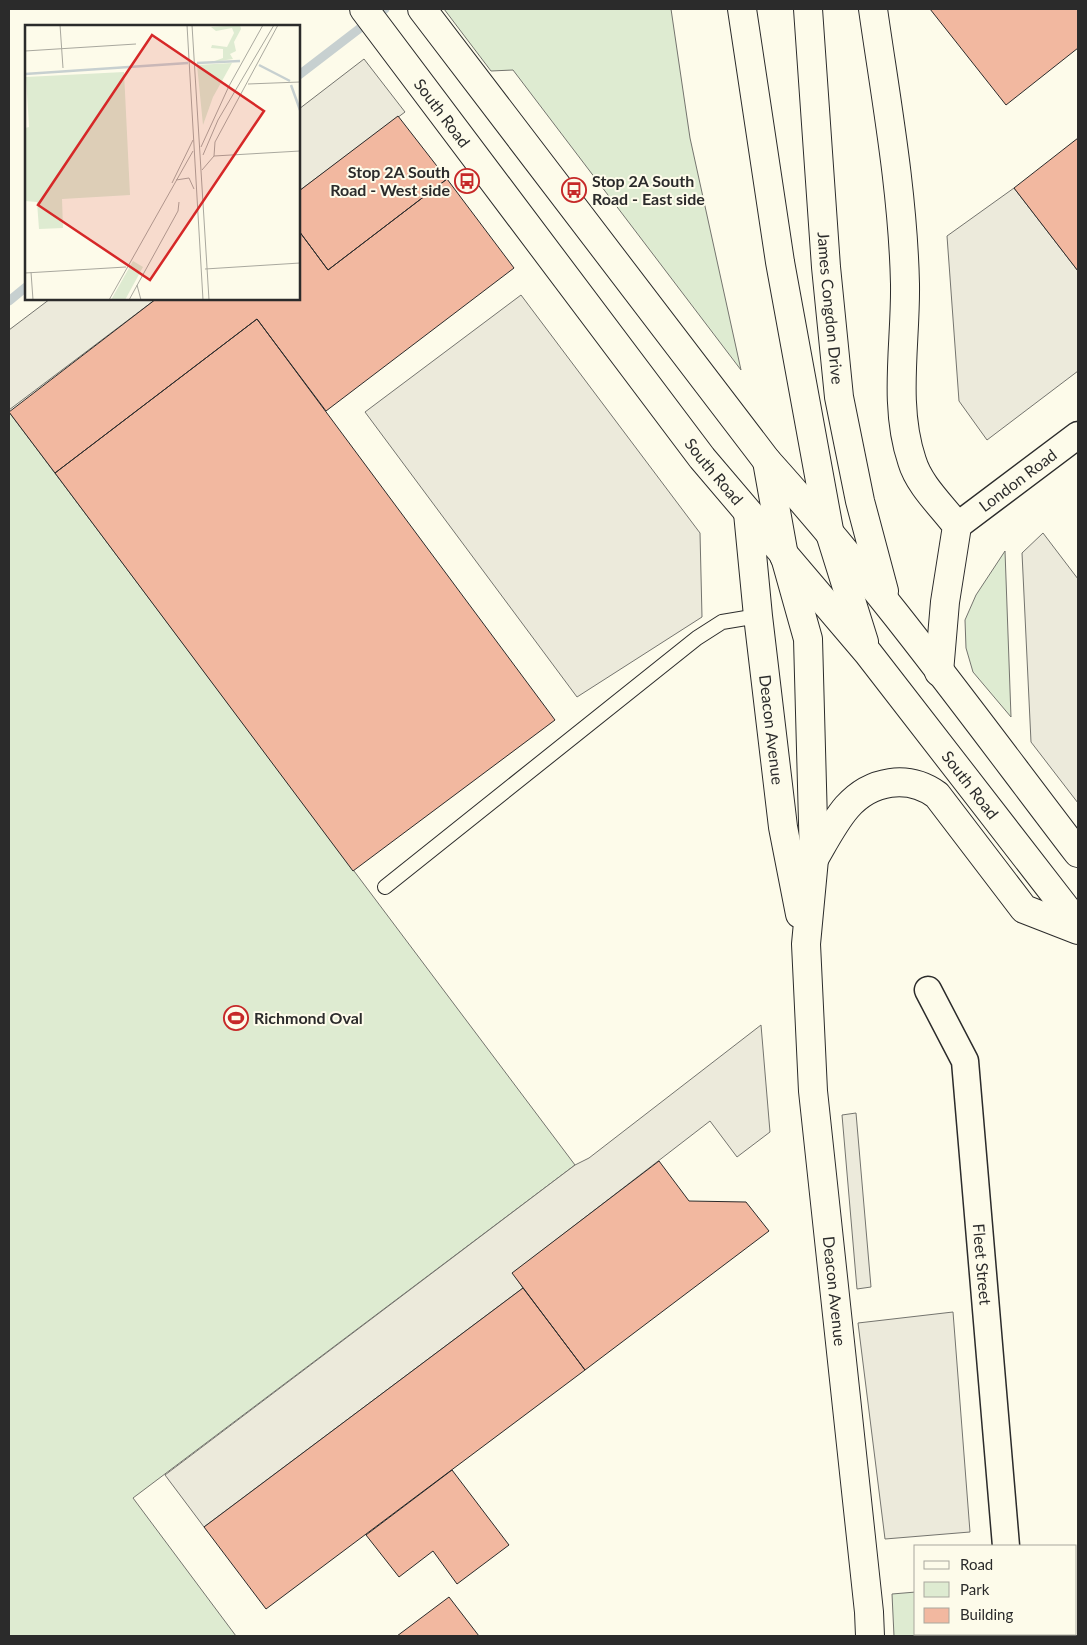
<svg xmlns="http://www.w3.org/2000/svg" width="1087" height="1645" font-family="Lato,sans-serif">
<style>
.green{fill:#deebd1;stroke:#74746e}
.parking{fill:#eceadb;stroke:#74746e}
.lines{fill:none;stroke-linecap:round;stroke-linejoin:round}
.stream{stroke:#c7d0d0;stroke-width:9}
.building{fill:#f2b8a0;stroke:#2b2b2b}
.lane-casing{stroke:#2b2b2b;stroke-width:16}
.street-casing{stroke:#2b2b2b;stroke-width:29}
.secondary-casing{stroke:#2b2b2b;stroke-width:30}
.highway-casing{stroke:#2b2b2b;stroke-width:30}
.lane{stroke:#fdfbea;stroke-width:14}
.street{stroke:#fdfbea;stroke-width:26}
.secondary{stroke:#fdfbea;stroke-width:28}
.highway{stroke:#fdfbea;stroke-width:28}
.labels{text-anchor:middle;stroke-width:4;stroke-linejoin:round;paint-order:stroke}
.street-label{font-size:16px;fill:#2b2b2b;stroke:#fdfbea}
.poi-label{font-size:16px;font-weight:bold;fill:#2b2b2b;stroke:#fdfbea;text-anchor:start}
.inset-river{fill:none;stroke:#c7d0d0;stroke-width:2.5}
.inset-road{fill:none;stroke:#a9a89e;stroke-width:1}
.view{fill:#d62828;fill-opacity:0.15;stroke:#d62828;stroke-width:2.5}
.inset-edge{fill:none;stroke:#2b2b2b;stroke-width:2.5}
</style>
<rect width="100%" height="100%" fill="#fdfbea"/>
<path class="green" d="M 444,9 L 671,9 L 690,138 L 741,370 L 513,70 L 491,71 Z
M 9,412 L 575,1165 L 133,1498 L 236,1636 L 9,1636 Z
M 1005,551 L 1011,717 L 973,672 L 966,648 L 965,620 L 976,595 Z
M 916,1592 L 916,1634 L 988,1634 L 988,1636 L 894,1636 L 892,1594 Z"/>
<path class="parking" d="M 364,59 L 405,112 L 299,191 L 299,109 Z
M 1014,188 L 1078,271 L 1078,371 L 987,440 L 959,401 L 947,236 Z
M 521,295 L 700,533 L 702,617 L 577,697 L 365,412 Z
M 50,299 L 156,299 L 9,410 L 9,330 Z
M 1043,533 L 1078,579 L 1078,803 L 1031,742 L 1022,553 Z
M 761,1025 L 770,1132 L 737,1157 L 710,1121 L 513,1273 L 523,1288 L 204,1527 L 165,1475 L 575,1165 L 589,1158 Z
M 856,1113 L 871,1287 L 857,1289 L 842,1115 Z
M 953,1312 L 970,1532 L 885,1539 L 858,1323 Z"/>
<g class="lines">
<path class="stream" d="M 299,75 L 385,9
M 9,301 L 26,287"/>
</g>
<path class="building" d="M 930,9 L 1078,9 L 1078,48 L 1006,105 Z
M 398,116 L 447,179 L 328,270 L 299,231 L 299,191 Z
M 1078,138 L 1078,271 L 1014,188 Z
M 447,179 L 514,268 L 326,411 L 257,319 L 55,473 L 9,412 L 156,299 L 299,299 L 299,231 L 328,270 Z
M 257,319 L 555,720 L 353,871 L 55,473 Z
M 659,1161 L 689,1201 L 746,1202 L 769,1231 L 585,1370 L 512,1273 Z
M 523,1288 L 585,1370 L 266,1609 L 204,1527 Z
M 452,1470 L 509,1545 L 457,1584 L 433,1551 L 399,1577 L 366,1535 Z
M 449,1597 L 479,1636 L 397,1636 Z"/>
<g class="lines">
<defs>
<path id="lane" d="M 385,887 L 697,638 L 722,622 L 758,616"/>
<g id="street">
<path id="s1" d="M 957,526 L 1078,435"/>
<path id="s2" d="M 928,990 L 965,1061 L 1006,1546"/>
<path d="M 1013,1634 L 1013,1636"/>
</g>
<g id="secondary">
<path d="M 873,9 C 886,100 903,192 905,284 C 906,342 893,405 912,461 C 919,485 942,506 957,526 L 945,602 L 939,672"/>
<path id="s3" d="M 748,513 L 758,616 L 783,827 L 800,914"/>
<path id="s4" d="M 785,557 L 808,639 L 814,859 L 806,944 L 813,1091 L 869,1612 L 870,1636"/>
</g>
<g id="highway">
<path id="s5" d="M 364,9 L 702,458 L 868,653 L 1078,924"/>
<path d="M 422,9 L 767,461 C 879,585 977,721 1078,853"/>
<path d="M 742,9 L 780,262 L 829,530 L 864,642"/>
<path id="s6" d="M 808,9 L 826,267 L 839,397 L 860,501 L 884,591"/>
<path d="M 767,461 L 784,556"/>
<path d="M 814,859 C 824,842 834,822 847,807 C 871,780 908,774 937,795 L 1024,909 L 1078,930"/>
</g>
</defs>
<use href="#lane" class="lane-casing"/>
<use href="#street" class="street-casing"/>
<use href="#secondary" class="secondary-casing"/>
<use href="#highway" class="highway-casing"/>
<use href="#lane" class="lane"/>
<use href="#street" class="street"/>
<use href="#secondary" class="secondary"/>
<use href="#highway" class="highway"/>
</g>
<defs>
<symbol id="bus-ring" viewBox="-11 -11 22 22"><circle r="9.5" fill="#fdfbea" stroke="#c62828" stroke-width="1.5"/><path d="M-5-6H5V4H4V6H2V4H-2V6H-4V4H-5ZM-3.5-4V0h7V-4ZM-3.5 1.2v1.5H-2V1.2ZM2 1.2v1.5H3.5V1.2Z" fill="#c62828"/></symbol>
<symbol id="stadium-ring" viewBox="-11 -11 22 22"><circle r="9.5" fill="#fdfbea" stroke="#c62828" stroke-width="1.5"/><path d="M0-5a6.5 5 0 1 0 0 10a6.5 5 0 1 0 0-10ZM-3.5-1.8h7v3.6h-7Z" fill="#c62828"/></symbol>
</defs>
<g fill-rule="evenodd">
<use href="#bus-ring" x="453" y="167" width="28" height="28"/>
<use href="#bus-ring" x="560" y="176" width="28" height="28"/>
<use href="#stadium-ring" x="222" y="1004" width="28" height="28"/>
</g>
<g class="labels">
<g class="street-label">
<text dy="6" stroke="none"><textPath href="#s5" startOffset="130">South Road</textPath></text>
<text dy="6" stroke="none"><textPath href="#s6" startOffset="300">James Congdon Drive</textPath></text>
<text dy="6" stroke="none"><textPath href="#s5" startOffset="580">South Road</textPath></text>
<text dy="6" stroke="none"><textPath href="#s1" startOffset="76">London Road</textPath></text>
<text dy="6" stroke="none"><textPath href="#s3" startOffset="218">Deacon Avenue</textPath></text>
<text dy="6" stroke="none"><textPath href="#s5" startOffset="985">South Road</textPath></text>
<text dy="6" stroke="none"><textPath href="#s2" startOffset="284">Fleet Street</textPath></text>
<text dy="6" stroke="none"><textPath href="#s4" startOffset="739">Deacon Avenue</textPath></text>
</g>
<g class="poi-label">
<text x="450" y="178" text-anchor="end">Stop 2A South<tspan x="450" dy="18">Road - West side</tspan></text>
<text x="592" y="187">Stop 2A South<tspan x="592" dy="18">Road - East side</tspan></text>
<text x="254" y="1024">Richmond Oval</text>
</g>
</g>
<g transform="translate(25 25)">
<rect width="275" height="275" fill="#fdfbea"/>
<path d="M 215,0 L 216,4 L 209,17 L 211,26 L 205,29 L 208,34 L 187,37 L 198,33 L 198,24 L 186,23 L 187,20 L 202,22 L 209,8 L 207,3 L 191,6 L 186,2 ZM 207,38 L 188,72 L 178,100 L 172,40 ZM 99,47 L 105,170 L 37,174 L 38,203 L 14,204 L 12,177 L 0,176 L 0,103 L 4,102 L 1,52 ZM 108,236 L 118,242 L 100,275 L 86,275 Z" fill="#deebd1"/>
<path class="inset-river" d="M 172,38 L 215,36M 234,40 L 265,56M 0,49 L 163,38M 266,60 L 275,85"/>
<path class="inset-road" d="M 35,0 L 38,43M 162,0 L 178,275M 167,0 L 184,275M 0,26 L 111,19M 223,59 L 275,57M 176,122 L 204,61 L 238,0M 178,130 L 193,95 L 249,0M 189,131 L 190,117 L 253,0M 189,131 L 275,126M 177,145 L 189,131M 151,155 L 164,153 L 169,164M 147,158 L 168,115M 180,244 L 275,238M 6,247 L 8,275M 0,248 L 101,242M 112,260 L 116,275M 84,275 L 168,126M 104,275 L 153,186 L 154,177"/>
<path class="view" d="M 127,10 L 239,86 L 125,255 L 13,180 Z"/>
<rect width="275" height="275" class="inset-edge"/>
</g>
<rect width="1087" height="1645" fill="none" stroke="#2b2b2b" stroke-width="20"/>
<rect x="914" y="1545" width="162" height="90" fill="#fdfbea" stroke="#a9a89e"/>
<rect x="924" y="1561" width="25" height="8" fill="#fdfbea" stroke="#a9a89e"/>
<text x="960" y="1570" font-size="15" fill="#2b2b2b">Road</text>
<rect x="924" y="1582" width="25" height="15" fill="#deebd1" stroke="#a9a89e"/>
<text x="960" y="1595" font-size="15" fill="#2b2b2b">Park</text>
<rect x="924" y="1608" width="25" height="15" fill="#f2b8a0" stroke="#a9a89e"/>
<text x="960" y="1620" font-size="15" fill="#2b2b2b">Building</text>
</svg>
